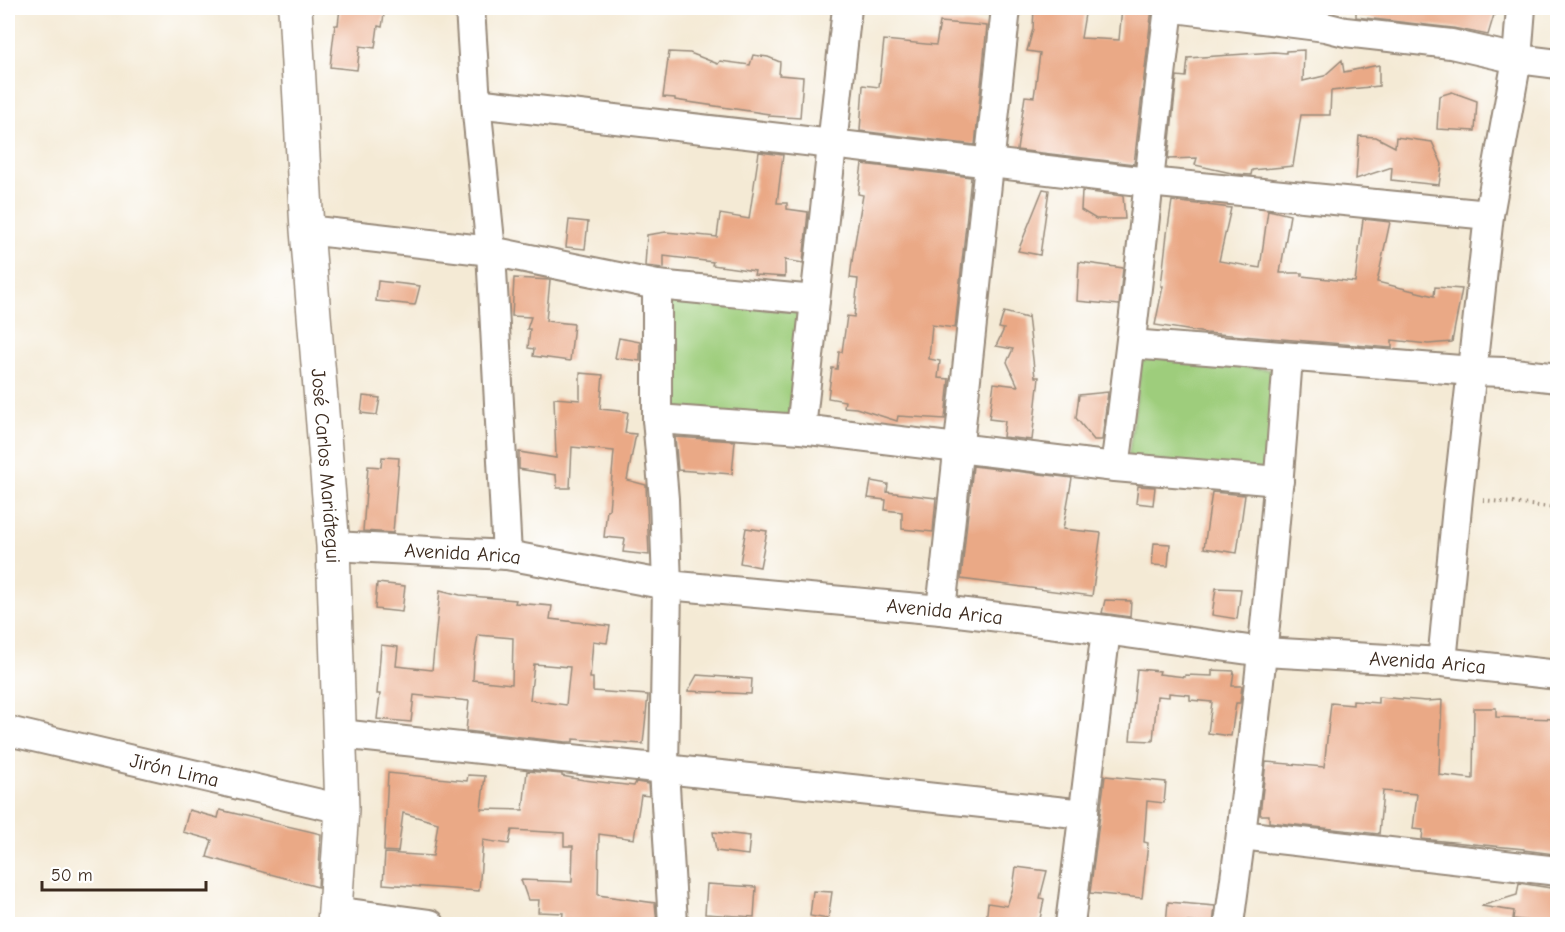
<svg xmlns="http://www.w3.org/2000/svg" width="1565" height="932" font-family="'Comic Neue',sans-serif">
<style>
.green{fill:#9ecd7c;stroke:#6c7c4d;stroke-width:1.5}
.building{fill:#eaa986;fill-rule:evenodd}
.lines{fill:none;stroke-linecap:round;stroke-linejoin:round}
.minor-casing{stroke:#988a7a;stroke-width:32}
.major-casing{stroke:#988a7a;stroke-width:36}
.path{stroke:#988a7a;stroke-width:4;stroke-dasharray:1.5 4.5;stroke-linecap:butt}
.minor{stroke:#fff;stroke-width:28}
.major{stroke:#fff;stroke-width:33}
.labels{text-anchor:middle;stroke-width:5;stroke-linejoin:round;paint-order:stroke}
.street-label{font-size:20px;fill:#3b2a1e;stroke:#fff}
</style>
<rect width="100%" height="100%" fill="#fff"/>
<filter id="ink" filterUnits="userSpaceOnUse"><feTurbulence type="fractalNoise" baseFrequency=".0167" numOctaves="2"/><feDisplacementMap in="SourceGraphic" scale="12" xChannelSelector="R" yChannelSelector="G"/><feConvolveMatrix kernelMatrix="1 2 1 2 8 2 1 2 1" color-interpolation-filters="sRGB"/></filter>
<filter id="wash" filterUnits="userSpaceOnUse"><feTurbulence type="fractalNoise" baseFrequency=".008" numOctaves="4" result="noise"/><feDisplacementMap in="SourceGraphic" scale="24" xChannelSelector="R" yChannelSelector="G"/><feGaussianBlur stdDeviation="1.35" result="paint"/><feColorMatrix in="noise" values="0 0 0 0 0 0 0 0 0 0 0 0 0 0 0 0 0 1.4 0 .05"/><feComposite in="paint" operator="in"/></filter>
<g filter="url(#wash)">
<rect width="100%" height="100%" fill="#f4ead5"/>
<path class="green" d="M 672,299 L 798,311 L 803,318 L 789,418 L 678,410 L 665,402 L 664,305 Z
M 1142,355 L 1282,371 L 1269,471 L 1128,458 Z"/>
<g id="blocks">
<path class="building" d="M 340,8 L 385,8 L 382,27 L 378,26 L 375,48 L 360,46 L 357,70 L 330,67 L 335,25 L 338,25 Z
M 1034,8 L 1086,8 L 1081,38 L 1119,40 L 1122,8 L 1152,8 L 1134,164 L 1017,150 L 1025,96 L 1034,97 L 1040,53 L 1027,51 L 1033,29 Z
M 1356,8 L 1496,8 L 1488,35 L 1453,28 L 1356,17 Z
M 940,22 L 987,26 L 975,145 L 860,131 L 863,85 L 879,87 L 884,40 L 936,45 Z
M 1304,50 L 1303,81 L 1324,76 L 1342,60 L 1344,72 L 1379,65 L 1379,86 L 1331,91 L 1330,115 L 1301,115 L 1293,166 L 1252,170 L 1251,175 L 1236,174 L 1195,165 L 1197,158 L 1168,159 L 1177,76 L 1186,77 L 1188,58 L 1274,52 L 1286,53 L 1286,51 Z
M 669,52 L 690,53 L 718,64 L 720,61 L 750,65 L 753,55 L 768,57 L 780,62 L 779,75 L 803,77 L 800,118 L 769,116 L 769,114 L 675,100 L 675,98 L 663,97 Z
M 1452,92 L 1477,101 L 1475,131 L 1437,129 L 1439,96 Z
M 1359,136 L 1376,137 L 1395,147 L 1396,137 L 1432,142 L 1442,164 L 1439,185 L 1391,180 L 1392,167 L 1356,179 Z
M 759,152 L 783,155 L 777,203 L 787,203 L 787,209 L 808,212 L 803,263 L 785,260 L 785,277 L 754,275 L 755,271 L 712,265 L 713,262 L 664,256 L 664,268 L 645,266 L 647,235 L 666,232 L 717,237 L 720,214 L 749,219 Z
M 862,164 L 971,177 L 955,328 L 932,325 L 929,359 L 940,361 L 938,378 L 949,379 L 945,419 L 898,416 L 897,421 L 856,408 L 844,407 L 845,401 L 828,398 L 832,368 L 837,369 L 839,352 L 842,352 L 847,316 L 854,317 L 858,279 L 850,278 L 853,254 L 863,195 L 858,194 Z
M 1043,189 L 1049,190 L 1040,255 L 1018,251 Z
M 1082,191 L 1123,196 L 1125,219 L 1096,219 L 1081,210 Z
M 1172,201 L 1231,208 L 1219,261 L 1260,268 L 1268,210 L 1273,211 L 1290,215 L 1280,273 L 1302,273 L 1302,276 L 1355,282 L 1363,219 L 1390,222 L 1377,282 L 1434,296 L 1435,287 L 1462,289 L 1452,342 L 1428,344 L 1392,340 L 1392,348 L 1206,333 L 1155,325 L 1163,286 L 1161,286 L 1167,234 Z
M 569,220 L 588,222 L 585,249 L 566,247 Z
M 1079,262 L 1123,268 L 1119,305 L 1077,301 Z
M 514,278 L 550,280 L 546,321 L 574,324 L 570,361 L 533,356 L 534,349 L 528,348 L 530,329 L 527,329 L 531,317 L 512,316 Z
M 378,281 L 420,286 L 415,305 L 376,301 Z
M 1004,312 L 1027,318 L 1028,316 L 1035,377 L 1039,377 L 1032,440 L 1003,437 L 1005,421 L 989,419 L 994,383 L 1018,386 L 1007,362 L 1013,349 L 996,346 L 1004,329 L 999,328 Z
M 619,338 L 640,342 L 640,361 L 615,358 Z
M 580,373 L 603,375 L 600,409 L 628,412 L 625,433 L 636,434 L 627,480 L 646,485 L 649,555 L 623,552 L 625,539 L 604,537 L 607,510 L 609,510 L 614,451 L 572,447 L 570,488 L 557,488 L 556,475 L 519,469 L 519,452 L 556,458 L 554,398 L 580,400 Z
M 1108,392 L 1102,440 L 1094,440 L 1076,418 L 1079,395 Z
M 363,396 L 380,398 L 377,415 L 361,413 Z
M 675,437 L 735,441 L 732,474 L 678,470 Z
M 382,457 L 399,458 L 393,533 L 363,531 L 368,466 L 381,467 Z
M 973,466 L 1072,478 L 1063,529 L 1101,533 L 1092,596 L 961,579 Z
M 871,481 L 888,484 L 887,492 L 936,498 L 933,532 L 902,529 L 902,512 L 885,510 L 886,500 L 868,498 Z
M 1138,486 L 1155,487 L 1153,505 L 1136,503 Z
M 1212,492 L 1245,495 L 1237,553 L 1204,548 Z
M 746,528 L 767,531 L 760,567 L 740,563 Z
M 1154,543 L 1170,544 L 1168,566 L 1152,565 Z
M 377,583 L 405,586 L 402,612 L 375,609 Z
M 1216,588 L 1241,589 L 1237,619 L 1212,615 Z
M 440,590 L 460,595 L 516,600 L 515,603 L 552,606 L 550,619 L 610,626 L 607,643 L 593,641 L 590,678 L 593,678 L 593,691 L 648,695 L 643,744 L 573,739 L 573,742 L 566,742 L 466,731 L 469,701 L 414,695 L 411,722 L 377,719 L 380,694 L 377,694 L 381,645 L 398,647 L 396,666 L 432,670 ZM 478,635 L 513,638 L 512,684 L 473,680 L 474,661 ZM 534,664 L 570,667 L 566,705 L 530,700 Z
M 1105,600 L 1131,601 L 1130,617 L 1102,613 Z
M 1137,669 L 1160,671 L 1159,674 L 1185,677 L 1185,675 L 1212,676 L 1212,670 L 1234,671 L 1232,686 L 1242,686 L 1240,703 L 1236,703 L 1231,736 L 1208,733 L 1212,702 L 1190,700 L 1190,695 L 1169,693 L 1169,697 L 1157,696 L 1153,741 L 1130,740 Z
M 697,675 L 752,679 L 751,694 L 688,691 Z
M 1378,697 L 1426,701 L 1442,700 L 1439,775 L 1473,779 L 1474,708 L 1496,708 L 1496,717 L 1557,719 L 1557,852 L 1554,852 L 1554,854 L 1524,850 L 1524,849 L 1422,839 L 1423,830 L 1413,829 L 1417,794 L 1383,791 L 1379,834 L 1269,822 L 1269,815 L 1260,815 L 1266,762 L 1324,767 L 1331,703 L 1353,705 L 1353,701 L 1378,703 Z
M 527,771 L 562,774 L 562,776 L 584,780 L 634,786 L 636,782 L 648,784 L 649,796 L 641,795 L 634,839 L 599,834 L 598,895 L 655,903 L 657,924 L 588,924 L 562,921 L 563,913 L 538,912 L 539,900 L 528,900 L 521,880 L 572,882 L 573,846 L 564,846 L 564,833 L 512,830 L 509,844 L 483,840 L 479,891 L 383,884 L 385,853 L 433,856 L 438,823 L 403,813 L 398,852 L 384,851 L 388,773 L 467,781 L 468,775 L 485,776 L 481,809 L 523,810 Z
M 1105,776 L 1166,782 L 1164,803 L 1147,801 L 1144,842 L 1148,843 L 1142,898 L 1090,893 Z
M 189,810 L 218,818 L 220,810 L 321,834 L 318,887 L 207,857 L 212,840 L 183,832 Z
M 713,832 L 750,836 L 748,855 L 716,851 Z
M 1016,867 L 1047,871 L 1040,898 L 1044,899 L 1039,924 L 986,924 L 988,903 L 1007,906 L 1013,888 Z
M 1519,883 L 1557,889 L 1557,924 L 1513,919 L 1514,911 L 1481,906 L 1517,895 Z
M 707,884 L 756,887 L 754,917 L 705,914 Z
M 813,891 L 832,892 L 828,919 L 810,916 Z
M 1168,902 L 1215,906 L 1213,924 L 1187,922 L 1187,924 L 1166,924 Z"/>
</g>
</g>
<g filter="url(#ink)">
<use href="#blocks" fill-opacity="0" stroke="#988a7a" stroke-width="1.5"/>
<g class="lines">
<defs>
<g id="minor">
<path d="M 470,8 L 476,103 L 491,251 L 507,555"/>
<path d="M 1175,8 L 1325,27 L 1345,32 L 1451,44 L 1517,59 L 1558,64"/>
<path d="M 476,103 L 832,144 L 1148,182 L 1489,215"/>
<path d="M 307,230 L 491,251 L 657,285 L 815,300"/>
<path d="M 657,285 L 657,419 L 664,499 L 667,585 L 664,769 L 673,924"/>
<path d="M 1131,344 L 1473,371 L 1505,372 L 1558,378"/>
<path d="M 657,419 L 801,429 L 1115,467 L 1279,481"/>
<path d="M 801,429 L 847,8"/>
<path d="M 1115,467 C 1136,314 1150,161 1169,8"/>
<path id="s1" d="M 333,546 L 507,555 L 667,585 L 941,610 L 1106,630 L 1263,652 L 1442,662 L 1558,675"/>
<path d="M 941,610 L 1006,8"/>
<path d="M 1442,662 L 1458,497 L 1489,215 L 1517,59 L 1521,8"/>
<path id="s2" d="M 8,731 L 342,809"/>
<path d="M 340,734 L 1084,814"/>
<path d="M 1241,835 L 1558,871"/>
<path d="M 334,911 L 430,924"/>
<path d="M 1070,924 L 1106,630"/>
<path d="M 1229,924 C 1255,736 1275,547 1288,357"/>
</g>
<g id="major">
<path id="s3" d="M 295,8 L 307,230 L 333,546 L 342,809 L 334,924"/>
</g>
</defs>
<use href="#minor" class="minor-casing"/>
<use href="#major" class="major-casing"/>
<path class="path" d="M 1483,500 L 1558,508"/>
<use href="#minor" class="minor"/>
<use href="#major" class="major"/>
</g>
</g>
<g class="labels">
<g class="street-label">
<text dy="7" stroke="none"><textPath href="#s3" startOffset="459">José Carlos Mariátegui</textPath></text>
<text dy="7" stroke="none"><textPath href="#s1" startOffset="130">Avenida Arica</textPath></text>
<text dy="7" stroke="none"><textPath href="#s1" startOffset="616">Avenida Arica</textPath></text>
<text dy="7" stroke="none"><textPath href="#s1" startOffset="1102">Avenida Arica</textPath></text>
<text dy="7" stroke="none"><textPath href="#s2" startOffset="171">Jirón Lima</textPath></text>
</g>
</g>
<rect width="1565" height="932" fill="none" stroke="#fff" stroke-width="30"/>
<path d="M42 881v9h164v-9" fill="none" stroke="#3b2a1e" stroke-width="3"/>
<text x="51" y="881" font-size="18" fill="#3b2a1e" stroke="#ffffff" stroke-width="4.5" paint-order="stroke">50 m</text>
</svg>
